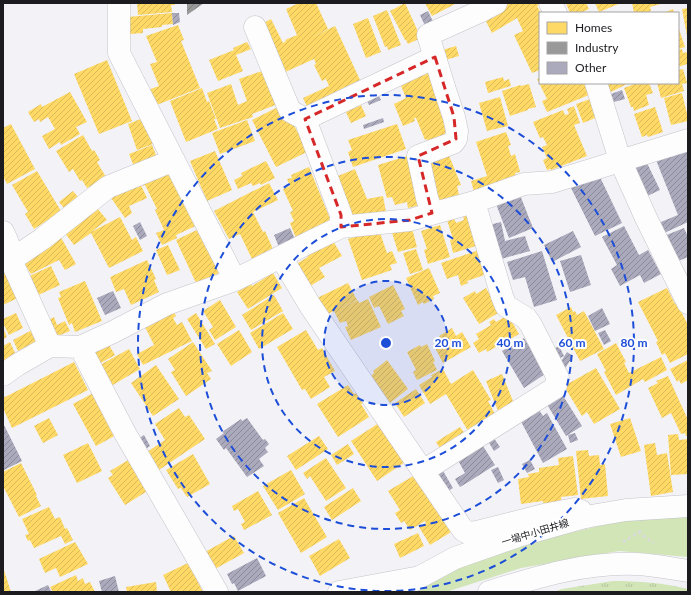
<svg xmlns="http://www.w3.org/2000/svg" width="691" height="595" font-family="Lato,'Noto Sans JP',sans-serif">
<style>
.green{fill:#d1e5b7}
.park{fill:url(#park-tufts)}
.homes{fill:url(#homes-hatch)}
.industry{fill:url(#industry-hatch)}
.building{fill:url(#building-hatch)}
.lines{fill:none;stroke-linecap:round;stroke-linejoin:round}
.minor-casing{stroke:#c4c4c9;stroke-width:23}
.major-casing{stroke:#c4c4c9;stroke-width:23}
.path{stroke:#dbdbdd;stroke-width:2.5;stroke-dasharray:3 3;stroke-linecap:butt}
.minor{stroke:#fdfdfe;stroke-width:22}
.major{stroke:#fdfdfe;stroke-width:22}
.marked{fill:none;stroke:#d62828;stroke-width:3;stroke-dasharray:8 5;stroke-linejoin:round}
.ring{fill:none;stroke:#1d4ed8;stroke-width:2;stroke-dasharray:7 5}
.labels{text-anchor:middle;stroke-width:4;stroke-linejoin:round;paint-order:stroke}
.street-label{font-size:10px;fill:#1c1c20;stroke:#fff}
.centre{fill:#1d4ed8;stroke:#fff;stroke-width:2}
.ring-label{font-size:12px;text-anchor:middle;font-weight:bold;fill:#1d4ed8;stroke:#fff;stroke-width:4;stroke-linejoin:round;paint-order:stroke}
</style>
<defs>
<pattern id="park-tufts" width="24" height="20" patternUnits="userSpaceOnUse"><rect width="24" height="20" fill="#d1e5b7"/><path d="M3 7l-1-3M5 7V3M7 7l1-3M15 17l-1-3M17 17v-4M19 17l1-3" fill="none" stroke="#b3c49d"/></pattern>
<pattern id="homes-hatch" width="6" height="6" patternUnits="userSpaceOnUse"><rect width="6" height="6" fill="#ffd966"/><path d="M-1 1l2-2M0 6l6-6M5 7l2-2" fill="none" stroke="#daba58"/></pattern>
<pattern id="industry-hatch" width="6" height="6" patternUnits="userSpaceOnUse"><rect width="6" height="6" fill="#999"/><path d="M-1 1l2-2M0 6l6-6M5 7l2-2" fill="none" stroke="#7c7c7c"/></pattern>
<pattern id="building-hatch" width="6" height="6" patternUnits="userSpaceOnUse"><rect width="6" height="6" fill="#aba9bc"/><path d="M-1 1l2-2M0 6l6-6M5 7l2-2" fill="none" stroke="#8a8998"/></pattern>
</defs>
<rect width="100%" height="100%" fill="#f2f2f7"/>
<path class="green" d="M 688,517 L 688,557 L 619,551 L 521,568 L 446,592 L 409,592 L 460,566 L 541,540 L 623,520 Z"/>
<path class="park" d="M 613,581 C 639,581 664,583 688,589 L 688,592 L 553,592 L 562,589 Z"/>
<path class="homes" d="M 137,3 L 174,3 L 175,5 L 171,5 L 172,12 L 138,15 Z
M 299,3 L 316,3 L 328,29 L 311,38 L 335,26 L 360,80 L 333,93 L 335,99 L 309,111 L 303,98 L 329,86 L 326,79 L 322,81 L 314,65 L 316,64 L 314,59 L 281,74 L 258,26 L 271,19 L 283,43 L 286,41 L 285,40 L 297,35 L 286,9 Z
M 405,3 L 421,38 L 408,44 L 406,40 L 405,40 L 390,11 Z
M 425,3 L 457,3 L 432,16 Z
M 499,3 L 541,3 L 537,6 L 541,13 L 540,70 L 532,73 L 514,35 L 523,31 L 517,18 L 492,33 L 481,12 Z
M 566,3 L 586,3 L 589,9 L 580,13 L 570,13 Z
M 595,3 L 621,3 L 599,12 Z
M 632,3 L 664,3 L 650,7 L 651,11 L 644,13 L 634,13 Z
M 688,8 L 688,36 L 687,36 L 682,9 Z
M 673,9 L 674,13 L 663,13 Z
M 387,10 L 401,45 L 388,50 L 387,46 L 385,47 L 373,16 Z
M 172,13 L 173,24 L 162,25 L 162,27 L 143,29 L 143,33 L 130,34 L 128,17 Z
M 368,18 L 381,52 L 366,58 L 353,24 Z
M 178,25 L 184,40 L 181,41 L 200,88 L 154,106 L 148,90 L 159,86 L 150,64 L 157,62 L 146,36 Z
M 678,26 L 685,47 L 678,49 Z
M 247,42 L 251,49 L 236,55 L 243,71 L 218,81 L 209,60 L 234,50 L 233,48 Z
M 456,46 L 459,56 L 442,61 L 439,51 Z
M 682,49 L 683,53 L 688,52 L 687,64 L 678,67 L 678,50 Z
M 107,60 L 132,121 L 99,134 L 74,74 Z
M 431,68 L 452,130 L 445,132 L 447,138 L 430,145 L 427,139 L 425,140 L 416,118 L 414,118 L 415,121 L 403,126 L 394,104 L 406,98 L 399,81 Z
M 683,69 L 687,83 L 682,84 L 684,91 L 661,98 L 657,83 L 678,83 L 678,70 Z
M 265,70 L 278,104 L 252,114 L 253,117 L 220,128 L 207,93 L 231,84 L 238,105 L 247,101 L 239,79 Z
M 503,77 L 504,81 L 509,79 L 511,86 L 488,93 L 485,82 Z
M 540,78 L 540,83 L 587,83 L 588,86 L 586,87 L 589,95 L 547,112 L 542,101 L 547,99 L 537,79 Z
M 607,83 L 629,83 L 611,92 Z
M 637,83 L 649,83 L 653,93 L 646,95 L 649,105 L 634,111 L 633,107 L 631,107 L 624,88 Z
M 529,84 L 536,107 L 528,109 L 528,110 L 510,116 L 502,91 L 520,85 L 521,86 Z
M 202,88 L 207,102 L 209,101 L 216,119 L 214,119 L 218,129 L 186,142 L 170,101 Z
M 70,92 L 87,122 L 76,127 L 80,134 L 61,145 L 60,142 L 49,149 L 42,136 L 55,129 L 48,117 L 40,122 L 39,119 L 34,122 L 28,112 L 41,104 L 42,107 Z
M 682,93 L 688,118 L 688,121 L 671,125 L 664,98 Z
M 500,97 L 508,126 L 487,131 L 479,103 Z
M 593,98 L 600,116 L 583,123 L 576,104 Z
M 360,103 L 366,116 L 351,123 L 345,110 Z
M 280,106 L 289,116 L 298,133 L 301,132 L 307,152 L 276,167 L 252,120 Z
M 574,106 L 580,123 L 574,125 L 587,156 L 551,170 L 551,169 L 547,170 L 543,160 L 547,158 L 542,147 L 547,145 L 543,137 L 540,138 L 533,122 L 563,110 L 565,115 L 569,114 L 567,109 Z
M 655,107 L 663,132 L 648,137 L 647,135 L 642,137 L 634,114 Z
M 143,118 L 153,144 L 137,150 L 128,124 Z
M 247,120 L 255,141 L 220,154 L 212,133 Z
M 11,124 L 35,169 L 7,184 L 3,176 L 3,128 Z
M 397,124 L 406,149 L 353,167 L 348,152 L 352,150 L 348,140 Z
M 506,132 L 511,145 L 508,146 L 511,156 L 515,154 L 519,168 L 520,172 L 515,173 L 517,180 L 474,192 L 471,181 L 487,176 L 476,142 Z
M 83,135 L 92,151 L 94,150 L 100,160 L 97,162 L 106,177 L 87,188 L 82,180 L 80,181 L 73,169 L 69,172 L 56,151 Z
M 152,145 L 158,160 L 135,169 L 129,154 Z
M 215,151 L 232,190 L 207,201 L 190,161 Z
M 448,153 L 461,185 L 457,186 L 459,195 L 439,201 L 426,160 Z
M 414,154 L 420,205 L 408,208 L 407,202 L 395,205 L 392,197 L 387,198 L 378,165 Z
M 266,161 L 275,178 L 261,185 L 260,183 L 253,186 L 251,183 L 238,189 L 234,180 L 242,176 L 241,173 Z
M 172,166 L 183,196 L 169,203 L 186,195 L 200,224 L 176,235 L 177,238 L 162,245 L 156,233 L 164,230 L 155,210 L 157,209 L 145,185 L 143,186 L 140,181 Z
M 309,167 L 331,221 L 307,231 L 308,233 L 296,238 L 290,223 L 294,221 L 290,212 L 293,211 L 283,189 L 290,186 L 287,179 L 292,178 L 291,175 Z
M 355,169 L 367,199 L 383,196 L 386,212 L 348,218 L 333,178 Z
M 37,171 L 64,216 L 48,220 L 34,229 L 25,214 L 28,212 L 12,185 Z
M 138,179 L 147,198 L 129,206 L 132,213 L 125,218 L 107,192 Z
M 269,183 L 278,200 L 253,212 L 263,232 L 265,231 L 273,249 L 252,259 L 240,234 L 229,239 L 214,211 Z
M 73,191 L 82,202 L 68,213 L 59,202 Z
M 93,203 L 107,220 L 91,232 L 120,217 L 132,240 L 136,237 L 143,251 L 109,268 L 91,233 L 74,245 L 61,228 Z
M 470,214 L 476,246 L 453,253 L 450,240 L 453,239 L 447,220 L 454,218 L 456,223 L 464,220 L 463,216 Z
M 411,224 L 417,247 L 398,252 L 391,229 Z
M 440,225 L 450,257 L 428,264 L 424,250 L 427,249 L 421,231 Z
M 201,228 L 221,272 L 196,283 L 176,240 Z
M 379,230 L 387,253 L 392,251 L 397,263 L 390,265 L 392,270 L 362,280 L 348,239 Z
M 59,234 L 76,264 L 65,270 L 59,260 L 31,274 L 21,258 Z
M 332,239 L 342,256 L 319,268 L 325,277 L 307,288 L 293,266 L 308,257 L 306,253 Z
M 168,245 L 180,270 L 167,275 L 156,250 Z
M 416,249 L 423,270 L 410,274 L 403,253 Z
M 479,250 L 487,274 L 467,281 L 468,283 L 461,286 L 458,275 L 447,279 L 441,263 Z
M 3,253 L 22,296 L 3,305 Z
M 147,260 L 156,279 L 154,280 L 159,292 L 131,305 L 124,289 L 116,292 L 110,277 Z
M 51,266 L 60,285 L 34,297 L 25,278 Z
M 429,268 L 440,293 L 433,296 L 434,299 L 424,304 L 423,302 L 418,305 L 406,278 Z
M 273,273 L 282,288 L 248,309 L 237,292 L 251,284 L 252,286 Z
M 85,281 L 102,321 L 75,332 L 72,323 L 69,325 L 58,298 L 61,297 L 59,292 Z
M 348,283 L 357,300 L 339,309 L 358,300 L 359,303 L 368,299 L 381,327 L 351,340 L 345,327 L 348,326 L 346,321 L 340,323 L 334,311 L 324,316 L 315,299 Z
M 393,285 L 405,309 L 401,311 L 404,316 L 388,324 L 379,306 L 374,308 L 369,297 Z
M 486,288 L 500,312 L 479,324 L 463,298 L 475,291 L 476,294 Z
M 667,288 L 675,304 L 677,303 L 688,325 L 688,354 L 670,363 L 665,353 L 662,355 L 656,342 L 658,341 L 638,302 Z
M 274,295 L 283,311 L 251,330 L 242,315 Z
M 220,300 L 236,327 L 215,340 L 209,330 L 213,327 L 203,311 Z
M 571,307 L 573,312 L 575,311 L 577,315 L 584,311 L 604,349 L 580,361 L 556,315 Z
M 174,312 L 176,316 L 173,318 L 177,325 L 182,322 L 192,341 L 143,365 L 137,354 L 154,345 L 145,327 Z
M 16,313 L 23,328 L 9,335 L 3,323 L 3,319 Z
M 196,313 L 215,344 L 206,349 L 187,319 Z
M 283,313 L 293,329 L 259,349 L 250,333 Z
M 508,315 L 519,334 L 487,352 L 486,349 L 479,353 L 473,343 L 479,339 L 476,334 L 491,325 L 489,322 L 494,319 L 496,322 Z
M 54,317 L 57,325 L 65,321 L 70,331 L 53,338 L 45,322 Z
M 3,328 L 7,337 L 3,339 Z
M 452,328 L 456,336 L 462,332 L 471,347 L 443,363 L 435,348 L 443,344 L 439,336 Z
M 34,329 L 40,340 L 18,351 L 13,340 Z
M 239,330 L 252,352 L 231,366 L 217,344 Z
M 306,330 L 318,350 L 322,348 L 335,371 L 324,377 L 330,387 L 311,399 L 305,389 L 302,390 L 277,347 Z
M 10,342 L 16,355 L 3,361 L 3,346 Z
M 193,342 L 212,371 L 207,373 L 211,379 L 186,396 L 171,372 L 175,370 L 168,359 Z
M 616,343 L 626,362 L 624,363 L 629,373 L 661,357 L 667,370 L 645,382 L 643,379 L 616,395 L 604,372 L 606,371 L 597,354 Z
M 427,344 L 435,361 L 433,362 L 437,370 L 417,380 L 413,372 L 416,370 L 407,352 L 420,345 L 421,347 Z
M 109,345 L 115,355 L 99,364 L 93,354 Z
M 129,349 L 140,369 L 111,386 L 100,365 Z
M 387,360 L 408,389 L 390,403 L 370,377 L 374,373 L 373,371 Z
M 688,360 L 688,380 L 681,384 L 679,380 L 677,382 L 670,369 Z
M 74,362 L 88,390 L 12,428 L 3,408 L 3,398 Z
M 156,365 L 179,399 L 153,416 L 131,383 Z
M 596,368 L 620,409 L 594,424 L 587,412 L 582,416 L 564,386 Z
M 443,369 L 451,384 L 473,370 L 491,400 L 488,401 L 495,414 L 471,436 L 446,394 L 430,404 L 419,385 L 432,377 L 431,375 Z
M 502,374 L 515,406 L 500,416 L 486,381 Z
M 668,376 L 688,420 L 688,435 L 686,436 L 685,433 L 681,434 L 671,413 L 662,418 L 648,388 L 658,383 L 656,381 Z
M 348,385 L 354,394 L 357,393 L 363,403 L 361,404 L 369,417 L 338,437 L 317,404 Z
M 416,389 L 425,403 L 404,417 L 395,403 Z
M 97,391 L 120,433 L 96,446 L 73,404 Z
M 179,408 L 185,417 L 189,415 L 205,439 L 159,470 L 147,452 L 165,440 L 155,424 Z
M 49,418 L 58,435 L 43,443 L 34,426 Z
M 630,418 L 641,451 L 621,457 L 610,424 Z
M 379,423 L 405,462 L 377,481 L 351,441 Z
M 460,427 L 466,435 L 441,450 L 436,442 Z
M 678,434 L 679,440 L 688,439 L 688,474 L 671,475 L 668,435 Z
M 319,436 L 328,449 L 296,470 L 287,456 Z
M 88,443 L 102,471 L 77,483 L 63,455 Z
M 655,443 L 657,455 L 667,453 L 673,492 L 651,496 L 644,445 Z
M 348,444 L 354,454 L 337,465 L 331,455 Z
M 588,450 L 589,456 L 599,455 L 600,465 L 605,464 L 608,496 L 581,499 L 576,451 Z
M 193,454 L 210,484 L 187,497 L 181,488 L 178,489 L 166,470 Z
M 573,456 L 578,495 L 561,497 L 562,506 L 544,508 L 543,501 L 521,504 L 518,479 L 529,477 L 528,474 L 539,472 L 539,468 L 559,465 L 558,458 Z
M 326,458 L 346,488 L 326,501 L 310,476 L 307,479 L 303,473 Z
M 130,459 L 149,490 L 125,505 L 108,478 L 113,475 L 110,471 Z
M 21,463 L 37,495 L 36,496 L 41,506 L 19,517 L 3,486 L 3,472 Z
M 291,470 L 305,494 L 278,510 L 263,486 Z
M 415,475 L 456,529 L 430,545 L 419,527 L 426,523 L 425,521 L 410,530 L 404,521 L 401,523 L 395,513 L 400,510 L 388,491 Z
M 353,488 L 361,501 L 332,520 L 324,507 Z
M 258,491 L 272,515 L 244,530 L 241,524 L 245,522 L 238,509 L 234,511 L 232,506 Z
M 304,498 L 327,537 L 301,553 L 278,513 Z
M 49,507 L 55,519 L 60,517 L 65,529 L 67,528 L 73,540 L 65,544 L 61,536 L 34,548 L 30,540 L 28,541 L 25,535 L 29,534 L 22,519 Z
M 418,533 L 424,546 L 400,558 L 394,544 Z
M 234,536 L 244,553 L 215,569 L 205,552 Z
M 339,539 L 350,558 L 320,576 L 309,556 Z
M 75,542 L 88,564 L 60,577 L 56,568 L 45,573 L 39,559 Z
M 188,563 L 203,592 L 171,592 L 163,575 Z
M 3,567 L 11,592 L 3,592 Z
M 76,575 L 78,581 L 83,578 L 85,584 L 90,582 L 95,592 L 53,592 L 50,587 Z
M 156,582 L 157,592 L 127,592 L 126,587 Z"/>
<path class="industry" d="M 187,3 L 204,3 L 187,15 Z"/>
<path class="building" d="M 428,11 L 435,26 L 427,30 L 420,15 Z
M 172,13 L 179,13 L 180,22 L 173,25 Z
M 376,90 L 381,100 L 369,105 L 364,95 Z
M 622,90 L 625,99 L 614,102 L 611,94 Z
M 383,118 L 384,122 L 364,129 L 363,125 Z
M 686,148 L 688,152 L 688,222 L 660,235 L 656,224 L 678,215 L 656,160 Z
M 646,161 L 660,190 L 643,198 L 630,169 Z
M 599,175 L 622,223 L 595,236 L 571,188 Z
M 520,195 L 533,228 L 509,238 L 496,204 Z
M 140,222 L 147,236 L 140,240 L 133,226 Z
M 501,222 L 505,241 L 525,236 L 530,251 L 494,261 L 485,226 Z
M 624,226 L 639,255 L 648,250 L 661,274 L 644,283 L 640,275 L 620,286 L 611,269 L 617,265 L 602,237 Z
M 290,228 L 295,239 L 279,247 L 274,235 Z
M 684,228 L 688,237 L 688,257 L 676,262 L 664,236 Z
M 573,231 L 581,247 L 552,262 L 544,245 Z
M 542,251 L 557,300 L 534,307 L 525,277 L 513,280 L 507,262 Z
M 581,255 L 591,285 L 570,292 L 560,261 Z
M 113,291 L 121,308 L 105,315 L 97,298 Z
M 602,308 L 610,324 L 595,331 L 588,316 Z
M 605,330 L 611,341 L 604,345 L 598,333 Z
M 524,338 L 545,374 L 524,388 L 502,351 Z
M 559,346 L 564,356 L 556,360 L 551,350 Z
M 567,352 L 573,356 L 564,370 L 558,366 Z
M 560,391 L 582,426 L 566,436 L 545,401 Z
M 535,404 L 543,416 L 547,413 L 567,449 L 543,463 L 517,414 Z
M 247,418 L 263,440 L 265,439 L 269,444 L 265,448 L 268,452 L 259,459 L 264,466 L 247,477 L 226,448 L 224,450 L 216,439 L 224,433 L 222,432 L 241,419 L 242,421 Z
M 3,423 L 22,461 L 4,470 L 3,468 Z
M 575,433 L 578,440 L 570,443 L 568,435 Z
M 491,434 L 500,447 L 494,451 L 486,438 Z
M 144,435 L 150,446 L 143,451 L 136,440 Z
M 478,438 L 495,465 L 470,481 L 460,487 L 455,479 L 465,473 L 454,453 Z
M 530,460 L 535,469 L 527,473 L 522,464 Z
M 439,464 L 453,488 L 442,495 L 427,472 Z
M 498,467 L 504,480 L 498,483 L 491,470 Z
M 257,558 L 266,576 L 238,591 L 234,583 L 232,584 L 227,574 Z
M 115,576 L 119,592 L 102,592 L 99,581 Z
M 48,585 L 51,591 L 33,592 Z"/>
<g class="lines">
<defs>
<path id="minor" d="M 119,3 L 119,53 L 235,280
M 550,3 L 556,13
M 255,27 L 290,111 L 305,119 L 341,215 L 341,227
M 596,83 L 620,160 L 646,218 L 688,303
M 305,119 L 435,57
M 432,213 L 427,198 L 418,156 L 453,143 L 456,139 L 457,131 L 454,117 L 445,90 L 428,35 L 481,11 L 496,3
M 3,232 C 9,244 13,254 14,267 L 50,346
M 281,257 L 311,307 L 463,530 L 468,533 L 477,532 L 548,514 L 575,509 L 581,511 L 585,517
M 14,258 L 42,239 L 108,187 L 174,160
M 80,347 L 126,435 L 161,495 L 217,592
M 3,375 L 17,365 L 50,346 L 80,347 L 113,332 L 167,304 L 235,280 L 310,242 L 341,227 L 410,220 L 474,202 L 524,184 L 552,182 L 688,140
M 423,471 L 555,388 L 558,378 L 531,325 L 526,318 L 506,306 L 502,296 L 474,202
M 339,592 L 415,578"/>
<path id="major" d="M 392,592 L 455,558 L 518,536 L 585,517 L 626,510 L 688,506
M 489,592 C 537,577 585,562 636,564 C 653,565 671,568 688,571"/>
</defs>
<use href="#minor" class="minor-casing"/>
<use href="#major" class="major-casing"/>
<path class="path" d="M 638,532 L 654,543
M 623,542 L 641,531"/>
<use href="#minor" class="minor"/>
<use href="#major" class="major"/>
</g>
<path class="marked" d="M 435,57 L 454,117 L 456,139 L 418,156 L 432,213 L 410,220 L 341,227 L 341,215 L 305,119 Z"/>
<circle cx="386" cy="343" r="62" fill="#1d4ed8" fill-opacity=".12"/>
<g class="ring">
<circle cx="386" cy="343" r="62"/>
<circle cx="386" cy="343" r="124"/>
<circle cx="386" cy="343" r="186"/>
<circle cx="386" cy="343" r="248"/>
</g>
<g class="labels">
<g class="street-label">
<text transform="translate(535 532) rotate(-17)" y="4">一場中小田井線</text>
</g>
</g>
<circle cx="386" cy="343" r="6" class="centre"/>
<g class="ring-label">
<text x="448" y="347">20 m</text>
<text x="510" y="347">40 m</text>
<text x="572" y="347">60 m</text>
<text x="634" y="347">80 m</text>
</g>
<rect width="691" height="595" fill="none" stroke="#1c1c20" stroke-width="8"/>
<rect x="539" y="12" width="140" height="72" fill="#ffffff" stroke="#a4a4a6"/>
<rect x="547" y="22" width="20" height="12" fill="#ffd966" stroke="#a4a4a6"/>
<text x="575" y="32" font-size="12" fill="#1c1c20">Homes</text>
<rect x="547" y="42" width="20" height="12" fill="#999999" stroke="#a4a4a6"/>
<text x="575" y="52" font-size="12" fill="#1c1c20">Industry</text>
<rect x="547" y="62" width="20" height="12" fill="#aba9bc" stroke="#a4a4a6"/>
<text x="575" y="72" font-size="12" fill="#1c1c20">Other</text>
</svg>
